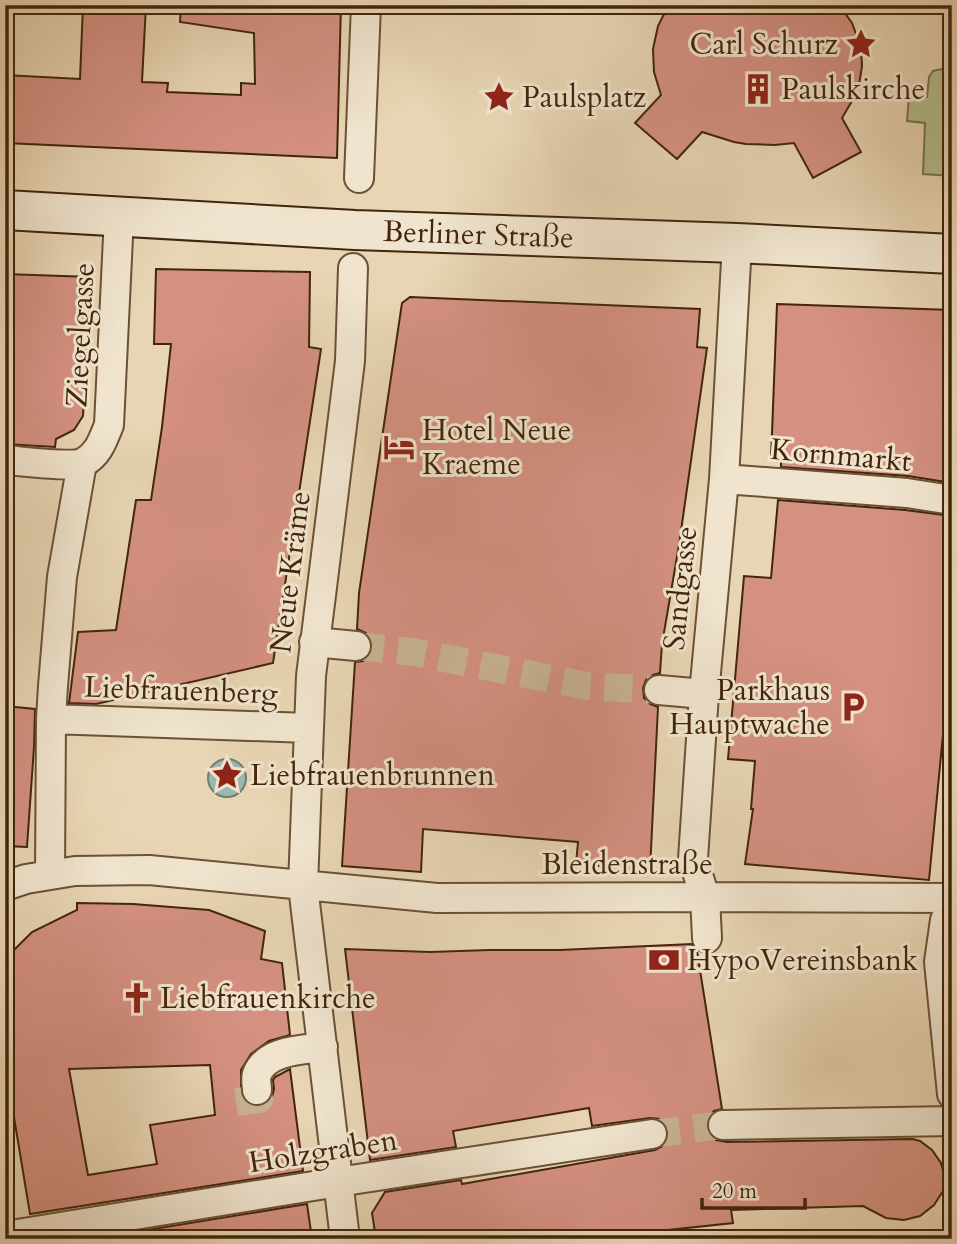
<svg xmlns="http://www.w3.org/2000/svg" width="957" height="1244" font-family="Cardo,serif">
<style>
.green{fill:#b5bd8d;stroke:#7c714c;stroke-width:2}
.water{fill:#98b8b2;stroke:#767d6f;stroke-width:2}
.building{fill:#d49081;stroke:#42250b;stroke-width:2;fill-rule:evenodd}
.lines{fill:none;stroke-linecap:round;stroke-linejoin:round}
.street-tunnel{stroke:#c7b291;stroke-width:28;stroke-dasharray:28 14;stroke-linecap:butt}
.street-casing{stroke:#6c5135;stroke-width:32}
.secondary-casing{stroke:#42250b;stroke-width:42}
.street{stroke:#f0e4ce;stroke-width:28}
.secondary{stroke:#f0e4ce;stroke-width:38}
.labels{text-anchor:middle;stroke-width:6;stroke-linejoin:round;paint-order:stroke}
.poi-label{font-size:30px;fill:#42250b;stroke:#f0e4ce;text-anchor:start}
.street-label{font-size:30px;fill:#42250b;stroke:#f0e4ce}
</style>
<rect width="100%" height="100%" fill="#e8d5b3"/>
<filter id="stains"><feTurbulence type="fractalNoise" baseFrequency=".00286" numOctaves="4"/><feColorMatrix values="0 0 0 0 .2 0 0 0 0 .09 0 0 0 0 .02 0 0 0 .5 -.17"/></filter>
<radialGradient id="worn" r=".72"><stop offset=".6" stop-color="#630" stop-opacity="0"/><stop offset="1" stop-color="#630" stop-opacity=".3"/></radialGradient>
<path class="green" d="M 942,69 L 952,70 L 952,176 L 923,174 L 925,123 L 907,121 L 909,96 L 927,97 L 929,77 L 933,71 Z"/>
<path class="water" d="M208 778a19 19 0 1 1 38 0a19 19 0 1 1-38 0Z"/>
<path class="building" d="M 83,5 L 146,5 L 142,82 L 168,83 L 167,92 L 241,95 L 241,83 L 255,84 L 254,33 L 180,22 L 181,5 L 341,5 L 337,158 L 5,143 L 5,75 L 80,79 Z
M 670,5 L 839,5 L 852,23 L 861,48 L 862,66 L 859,85 L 852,101 L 842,118 L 861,152 L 813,178 L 794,143 L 775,145 L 746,144 L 734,142 L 702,132 L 677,159 L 635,123 L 661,95 L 654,72 L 653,49 L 658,26 L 663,16 Z
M 156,269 L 310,272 L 309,347 L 321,349 L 273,663 L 96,704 L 69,703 L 78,632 L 116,630 L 136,500 L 151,500 L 162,427 L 171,344 L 154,344 Z
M 5,274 L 91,277 L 83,416 L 74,430 L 56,439 L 55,447 L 5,444 Z
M 410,297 L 700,309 L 697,347 L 707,348 L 679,545 L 662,644 L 660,673 L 653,675 L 646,680 L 643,688 L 644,698 L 650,704 L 658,707 L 650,870 L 576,864 L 578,842 L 423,829 L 421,872 L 342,866 L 355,662 L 363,661 L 369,656 L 373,647 L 371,639 L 366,633 L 357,629 L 359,593 L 402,303 Z
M 777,304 L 952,310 L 952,483 L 908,476 L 781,467 L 781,459 L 771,459 Z
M 778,500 L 905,510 L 952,516 L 952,641 L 929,880 L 745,864 L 753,809 L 751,809 L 755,761 L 728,759 L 744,576 L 771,578 Z
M 5,706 L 35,709 L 34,747 L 27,847 L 5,846 Z
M 77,903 L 133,904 L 209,910 L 265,931 L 261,959 L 282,963 L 290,1035 L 269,1041 L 251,1054 L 241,1070 L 241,1091 L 243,1099 L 250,1105 L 258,1106 L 265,1104 L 272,1097 L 274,1089 L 273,1080 L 275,1077 L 290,1069 L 303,1171 L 30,1214 L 6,1069 L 5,959 L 32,932 L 77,910 ZM 210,1065 L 215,1115 L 150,1125 L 157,1164 L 88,1175 L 69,1069 Z
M 692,944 L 697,951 L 722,1109 L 714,1111 L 708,1118 L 706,1126 L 709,1134 L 716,1140 L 727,1142 L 913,1139 L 920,1141 L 932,1150 L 941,1163 L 944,1174 L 943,1191 L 934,1205 L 920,1216 L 904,1220 L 886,1218 L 863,1206 L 731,1210 L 733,1223 L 659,1231 L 659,1239 L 376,1239 L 372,1213 L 385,1192 L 461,1180 L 462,1184 L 655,1150 L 663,1146 L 668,1139 L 668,1132 L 664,1123 L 659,1119 L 650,1118 L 592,1126 L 589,1108 L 453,1131 L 456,1147 L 370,1160 L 345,949 L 430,952 L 490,950 L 560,950 Z
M 307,1204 L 312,1239 L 92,1239 Z"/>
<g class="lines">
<path class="street-tunnel" d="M 356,646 L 413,652 L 588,686 L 659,690
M 236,1102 L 259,1099 L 257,1090
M 652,1134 L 723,1125"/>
<defs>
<path id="street" d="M 359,178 L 366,5
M 5,460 C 21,461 73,468 84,462 C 99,454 103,439 109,425 L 119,216
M 724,479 L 907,493 L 952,500
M 314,642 L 356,646
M 659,690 L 704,694
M 51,719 L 308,728
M 50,875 L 51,719 L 53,686 L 62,577 L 82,463
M 5,886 L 26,879 L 75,871 L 149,870 L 437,898 L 705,897 L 952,898
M 952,906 L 945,920 L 939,962 L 952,1094
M 707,938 L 705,897 L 693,859 L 704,694 L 724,479 L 737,243
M 257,1090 C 257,1085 255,1078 257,1074 C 267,1050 302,1050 323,1047
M 723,1125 L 952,1121
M 5,1236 L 338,1182 L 652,1134
M 345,1239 L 303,886 L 311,676 L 350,361 L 353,268"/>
<g id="secondary">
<path id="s1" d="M 5,210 L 355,230 L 737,243 L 952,254"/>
</g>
</defs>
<use href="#street" class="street-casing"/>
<use href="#secondary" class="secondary-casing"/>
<use href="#street" class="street"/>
<use href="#secondary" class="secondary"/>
</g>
<defs>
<symbol id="sight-bare" viewBox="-9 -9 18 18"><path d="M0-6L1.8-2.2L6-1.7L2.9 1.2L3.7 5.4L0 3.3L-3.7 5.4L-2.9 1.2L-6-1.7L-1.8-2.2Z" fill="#8f2418" stroke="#f0e4ce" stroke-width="2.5" paint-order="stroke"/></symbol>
<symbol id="building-bare" viewBox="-9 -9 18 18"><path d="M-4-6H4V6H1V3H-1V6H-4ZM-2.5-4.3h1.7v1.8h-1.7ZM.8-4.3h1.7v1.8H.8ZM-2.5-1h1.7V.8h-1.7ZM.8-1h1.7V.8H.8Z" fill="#8f2418" stroke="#f0e4ce" stroke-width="2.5" paint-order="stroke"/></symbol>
<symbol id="hotel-bare" viewBox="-9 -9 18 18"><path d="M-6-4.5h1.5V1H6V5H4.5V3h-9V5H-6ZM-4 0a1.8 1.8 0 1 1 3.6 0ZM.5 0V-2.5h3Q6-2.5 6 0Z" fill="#8f2418" stroke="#f0e4ce" stroke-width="2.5" paint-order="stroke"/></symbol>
<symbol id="parking-bare" viewBox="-9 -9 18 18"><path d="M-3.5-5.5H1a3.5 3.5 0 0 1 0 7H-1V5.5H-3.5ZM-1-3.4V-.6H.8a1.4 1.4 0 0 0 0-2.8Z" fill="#8f2418" stroke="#f0e4ce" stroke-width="2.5" paint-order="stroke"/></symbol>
<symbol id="bank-bare" viewBox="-9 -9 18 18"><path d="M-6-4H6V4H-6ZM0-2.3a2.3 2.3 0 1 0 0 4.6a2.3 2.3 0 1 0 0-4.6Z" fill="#8f2418" stroke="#f0e4ce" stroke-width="2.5" paint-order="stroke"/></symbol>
<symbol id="church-bare" viewBox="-9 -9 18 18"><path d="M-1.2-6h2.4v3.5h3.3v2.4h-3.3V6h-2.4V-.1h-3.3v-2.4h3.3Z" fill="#8f2418" stroke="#f0e4ce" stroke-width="2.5" paint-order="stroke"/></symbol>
</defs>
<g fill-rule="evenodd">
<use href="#sight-bare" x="839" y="22" width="44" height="44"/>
<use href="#building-bare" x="736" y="67" width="44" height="44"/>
<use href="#sight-bare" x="477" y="75" width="44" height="44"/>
<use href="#hotel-bare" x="377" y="425" width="44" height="44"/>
<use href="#parking-bare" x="831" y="685" width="44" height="44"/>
<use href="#sight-bare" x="205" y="753" width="44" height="44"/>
<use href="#bank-bare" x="642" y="938" width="44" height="44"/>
<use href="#church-bare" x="115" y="976" width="44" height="44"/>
</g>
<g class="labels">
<g class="poi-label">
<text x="838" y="54" text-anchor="end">Carl Schurz</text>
<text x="781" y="99">Paulskirche</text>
<text x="522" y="107">Paulsplatz</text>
<text x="422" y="440">Hotel Neue<tspan x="422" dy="34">Kraeme</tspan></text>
<text x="830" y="700" text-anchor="end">Parkhaus<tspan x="830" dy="34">Hauptwache</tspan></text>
<text x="250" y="785">Liebfrauenbrunnen</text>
<text x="687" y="970">HypoVereinsbank</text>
<text x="160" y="1008">Liebfrauenkirche</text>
</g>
<g class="street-label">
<text dy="10" stroke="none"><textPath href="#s1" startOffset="474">Berliner Straße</textPath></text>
<text transform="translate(80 335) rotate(-87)" y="10">Ziegelgasse</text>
<text transform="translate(841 455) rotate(5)" y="10">Kornmarkt</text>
<text transform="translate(290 572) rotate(-83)" y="10">Neue Kräme</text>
<text transform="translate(680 588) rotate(-84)" y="10">Sandgasse</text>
<text transform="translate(181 690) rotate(2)" y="10">Liebfrauenberg</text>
<text x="627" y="874">Bleidenstraße</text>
<text transform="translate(323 1151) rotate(-9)" y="10">Holzgraben</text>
</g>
</g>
<rect width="957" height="1244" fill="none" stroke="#e8d5b3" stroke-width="28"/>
<rect x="7" y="7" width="943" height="1230" fill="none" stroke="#42250b" stroke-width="3.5"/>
<rect x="14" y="14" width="929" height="1216" fill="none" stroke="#42250b" stroke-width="2"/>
<path d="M702 1198v10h103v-10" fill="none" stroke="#42250b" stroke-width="3.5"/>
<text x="712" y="1198" font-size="21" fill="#42250b" stroke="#f0e4ce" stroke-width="5" paint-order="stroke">20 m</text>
<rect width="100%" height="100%" filter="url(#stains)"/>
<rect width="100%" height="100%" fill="url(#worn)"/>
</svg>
